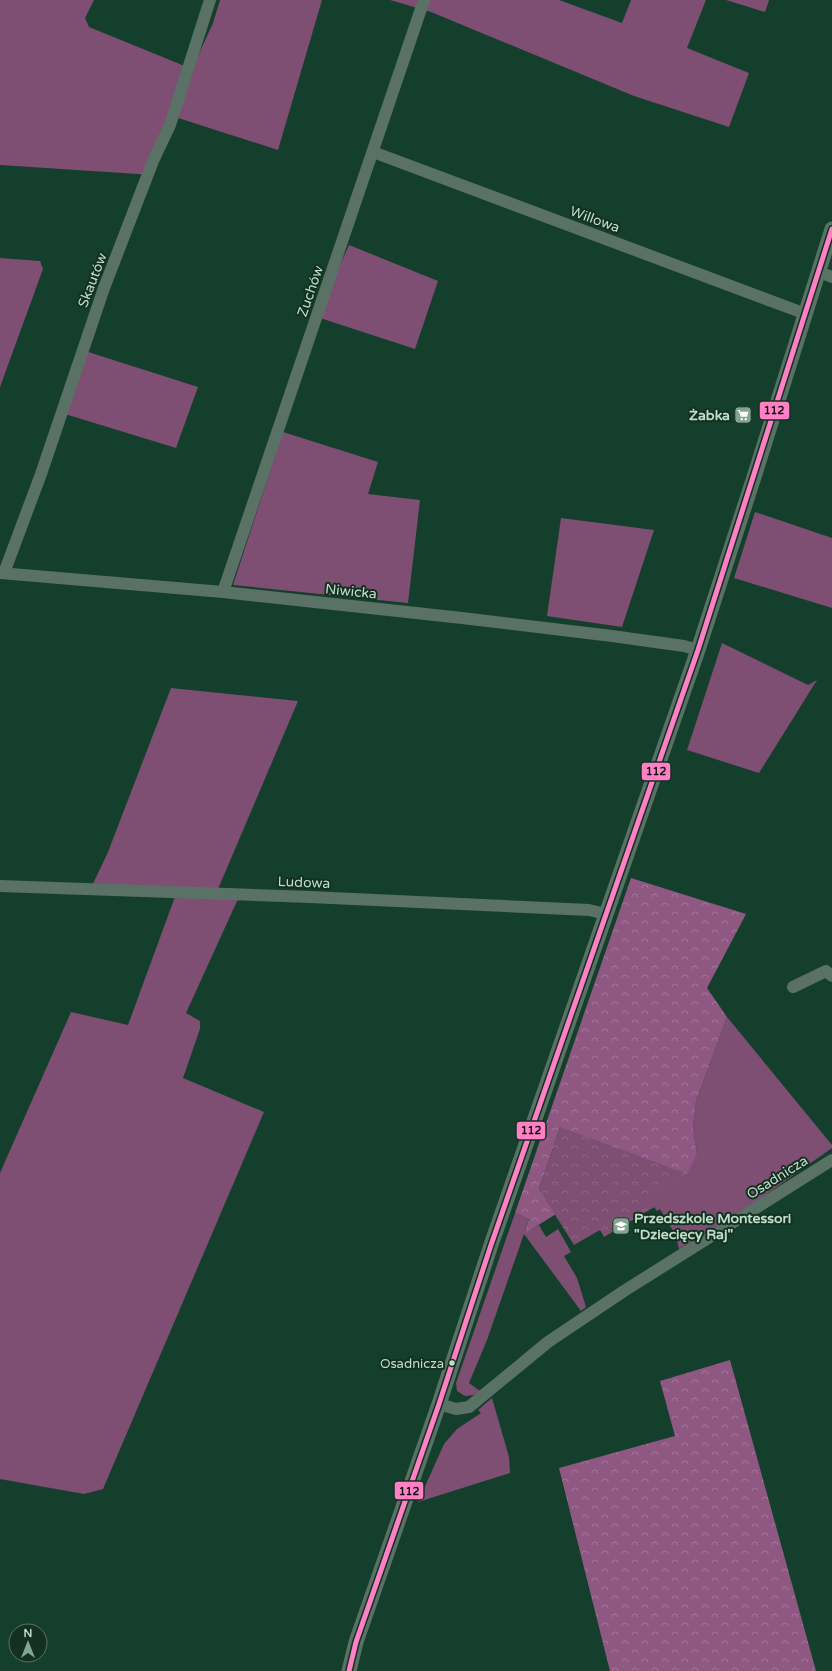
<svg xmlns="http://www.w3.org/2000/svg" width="832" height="1671" font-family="'Varela Round',sans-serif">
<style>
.grass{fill:#7e4e73}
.forest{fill:url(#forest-crowns)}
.park{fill:url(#park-crowns)}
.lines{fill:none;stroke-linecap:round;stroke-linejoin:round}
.minor{stroke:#5a7165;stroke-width:12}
.tertiary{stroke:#5a7165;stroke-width:15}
.bus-1-casing{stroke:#143021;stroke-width:8}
.bus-1{stroke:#ff80c5;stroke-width:5}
.bus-dot{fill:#bddec9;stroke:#143021;stroke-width:1.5}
.labels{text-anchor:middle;stroke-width:4;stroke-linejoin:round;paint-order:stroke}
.bus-label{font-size:13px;fill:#bddec9;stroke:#143021;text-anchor:end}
.street-label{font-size:14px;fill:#bddec9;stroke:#143021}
.poi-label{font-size:14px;font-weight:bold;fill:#bddec9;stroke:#143021;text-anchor:end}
.line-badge{stroke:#143021;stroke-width:1.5}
.pale-badge-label{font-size:11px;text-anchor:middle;font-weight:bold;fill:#111}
</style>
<defs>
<pattern id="forest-crowns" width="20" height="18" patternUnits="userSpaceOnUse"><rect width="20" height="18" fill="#8f5883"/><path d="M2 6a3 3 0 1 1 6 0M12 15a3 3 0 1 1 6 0" fill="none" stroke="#a17799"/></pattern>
<pattern id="park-crowns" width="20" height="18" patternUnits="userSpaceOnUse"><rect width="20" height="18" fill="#7e4e73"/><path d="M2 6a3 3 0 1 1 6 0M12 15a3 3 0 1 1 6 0" fill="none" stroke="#8e6786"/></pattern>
</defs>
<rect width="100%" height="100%" fill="#143f2d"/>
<path class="grass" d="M 0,0 L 94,0 L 85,18 L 89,27 L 192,69 L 213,23 L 220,0 L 322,0 L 278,150 L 175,117 L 153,175 L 0,165 Z
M 390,0 L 559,0 L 622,23 L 631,0 L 706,0 L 687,48 L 749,73 L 729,127 L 634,96 L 431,12 Z
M 726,0 L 769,0 L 765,12 Z
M 349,245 L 438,281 L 415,349 L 317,317 Z
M 0,258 L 40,261 L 43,269 L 0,387 Z
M 82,350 L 198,387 L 176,448 L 65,414 Z
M 283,432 L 378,462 L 368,494 L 420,500 L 408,603 L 233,585 Z
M 755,512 L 832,538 L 832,608 L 734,578 Z
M 561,518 L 654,530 L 622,627 L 547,616 Z
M 722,643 L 808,685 L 817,680 L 759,773 L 687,750 Z
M 171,688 L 298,701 L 218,889 L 238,899 L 186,1013 L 200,1021 L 200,1029 L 183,1078 L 264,1112 L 103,1489 L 84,1494 L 0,1479 L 0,1173 L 71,1012 L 128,1025 L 176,894 L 90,890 L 108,852 Z
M 727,1017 L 832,1145 L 832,1148 L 758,1200 L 679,1249 L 676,1236 L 660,1209 L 657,1211 L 654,1207 L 615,1230 L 556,1214 L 550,1204 L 560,1127 L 697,1154 L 693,1128 L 696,1101 Z
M 515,1213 L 529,1219 L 524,1233 L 539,1225 L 546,1237 L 558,1229 L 571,1252 L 564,1256 L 577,1278 L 586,1307 L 581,1311 L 524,1234 L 487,1340 L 469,1383 L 480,1391 L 474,1395 L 465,1396 L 457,1391 L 456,1383 Z
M 492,1398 L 509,1457 L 510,1473 L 418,1502 L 444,1444 L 457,1429 L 481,1413 L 478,1410 Z"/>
<path class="forest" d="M 631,878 L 746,914 L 707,988 L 727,1017 L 696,1101 L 693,1128 L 697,1154 L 687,1174 L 560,1127 L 539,1189 L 556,1214 L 524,1234 L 529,1219 L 515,1213 Z
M 730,1360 L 816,1671 L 610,1671 L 559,1468 L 675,1436 L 660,1381 Z"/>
<path class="park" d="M 560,1127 L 687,1174 L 649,1198 L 654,1207 L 604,1237 L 600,1230 L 574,1245 L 539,1189 Z"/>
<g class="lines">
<path class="minor" d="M 373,152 L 806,314
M 819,272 L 832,277
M 0,573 L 223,592 L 462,618 L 612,636 L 684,646 L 698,650
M 4,573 L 41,474 L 104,288 L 153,161 L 170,125 L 210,0
M 223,592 L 424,0
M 0,886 L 310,897 L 589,910 L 606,914
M 793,987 L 826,971 L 832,976
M 439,1404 L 456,1409 L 469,1407 L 548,1342 L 624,1291 L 832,1160"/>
<path class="tertiary" d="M 349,1671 L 356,1642 L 439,1404 L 491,1245 L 698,650 L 755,474 L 832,229"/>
<defs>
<path id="bus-1" d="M 349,1671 L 356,1642 L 439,1404 L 491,1245 L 698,650 L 832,229"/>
</defs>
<use href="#bus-1" class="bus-1-casing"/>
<use href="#bus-1" class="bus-1"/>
</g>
<defs>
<symbol id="supermarket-square" viewBox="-11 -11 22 22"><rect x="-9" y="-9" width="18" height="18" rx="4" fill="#82a692" stroke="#143021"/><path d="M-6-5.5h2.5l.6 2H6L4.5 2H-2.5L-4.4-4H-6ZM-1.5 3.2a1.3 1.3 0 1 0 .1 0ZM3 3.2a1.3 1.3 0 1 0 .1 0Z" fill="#fff"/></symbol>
<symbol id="school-square" viewBox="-11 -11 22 22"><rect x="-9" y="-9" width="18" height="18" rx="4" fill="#82a692" stroke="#143021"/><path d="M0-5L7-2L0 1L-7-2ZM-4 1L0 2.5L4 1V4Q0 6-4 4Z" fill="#fff"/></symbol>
</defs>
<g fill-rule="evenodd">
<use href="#supermarket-square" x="733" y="405" width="20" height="20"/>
<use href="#school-square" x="611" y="1216" width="20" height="20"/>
</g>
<circle class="bus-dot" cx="452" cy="1363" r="3.5"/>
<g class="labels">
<g class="bus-label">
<text x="444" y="1368">Osadnicza</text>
</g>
<g class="street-label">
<text transform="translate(595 219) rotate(20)" y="5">Willowa</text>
<text transform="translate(92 280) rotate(-69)" y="5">Skautów</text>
<text transform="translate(310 291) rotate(-71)" y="5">Zuchów</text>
<text transform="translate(351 591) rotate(6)" y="5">Niwicka</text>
<text transform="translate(304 882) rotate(2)" y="5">Ludowa</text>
<text transform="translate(777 1177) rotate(-32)" y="5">Osadnicza</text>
</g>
<g class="poi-label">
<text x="730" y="420">Żabka</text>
<text x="634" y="1223" text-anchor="start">Przedszkole Montessori<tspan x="634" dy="16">"Dziecięcy Raj"</tspan></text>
</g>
</g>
<g class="line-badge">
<rect x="759" y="401" width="31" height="19" rx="4" fill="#ff80c5"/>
<rect x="641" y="762" width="30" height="19" rx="4" fill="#ff80c5"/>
<rect x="516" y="1121" width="30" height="19" rx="4" fill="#ff80c5"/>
<rect x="394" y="1481" width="30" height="19" rx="4" fill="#ff80c5"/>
</g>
<g class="pale-badge-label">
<text x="774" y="414">112</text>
<text x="656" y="775">112</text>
<text x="531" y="1134">112</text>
<text x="409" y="1495">112</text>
</g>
<g transform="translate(28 1643)"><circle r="19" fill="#143021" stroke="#587664"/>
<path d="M0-3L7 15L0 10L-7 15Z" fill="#82a692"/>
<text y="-6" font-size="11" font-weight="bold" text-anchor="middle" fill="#bddec9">N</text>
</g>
</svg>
